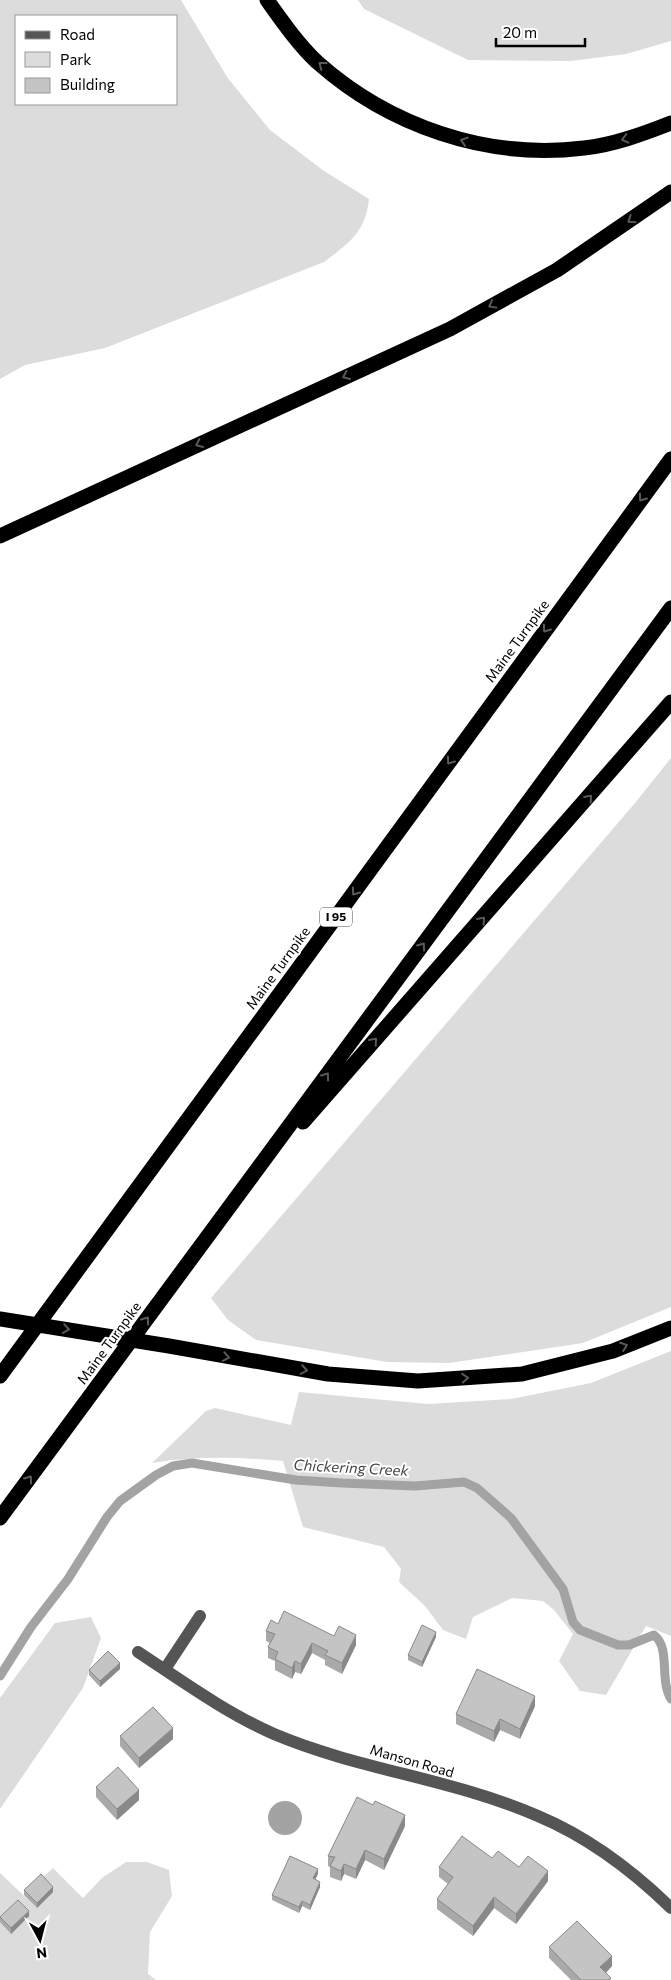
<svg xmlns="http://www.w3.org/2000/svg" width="671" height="1980" font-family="Commissioner,sans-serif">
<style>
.green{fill:#dcdcdc;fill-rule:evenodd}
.water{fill:#a3a3a3}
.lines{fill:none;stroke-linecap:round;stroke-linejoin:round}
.stream{stroke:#a3a3a3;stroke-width:9}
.minor{stroke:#555;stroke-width:12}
.highway{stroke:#000;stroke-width:15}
.wall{fill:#a9a9a9}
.shaded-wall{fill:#898989}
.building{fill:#c4c4c4;stroke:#898989}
.oneway{stroke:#595959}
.labels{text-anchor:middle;stroke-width:4;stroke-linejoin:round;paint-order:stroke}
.shield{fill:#fff;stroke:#4c4c4c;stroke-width:1}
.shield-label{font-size:12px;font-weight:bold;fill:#000}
.street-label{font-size:14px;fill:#000;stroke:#fff}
.water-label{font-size:15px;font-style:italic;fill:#444;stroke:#fff}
</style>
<rect width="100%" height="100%" fill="#fff"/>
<path class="green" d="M 0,0 L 181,0 L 227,77 L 270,130 L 324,171 L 369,199 C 365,233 349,243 324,262 L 105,348 L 25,365 L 0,379 ZM 16,16 L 176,16 L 176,104 L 16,104 Z
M 358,0 L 671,0 L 671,41 L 626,54 L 571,61 L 468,60 L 364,9 Z
M 671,758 L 671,1307 L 583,1343 L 449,1363 L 387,1362 L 256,1340 L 228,1320 L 211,1298 L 635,803 Z
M 671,1351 L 671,1636 L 646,1626 L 606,1695 L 580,1691 L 559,1661 L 573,1634 L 554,1610 L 543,1601 L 512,1598 L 473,1617 L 466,1639 L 443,1630 L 425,1606 L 399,1582 L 401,1569 L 384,1547 L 303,1527 L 283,1461 C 238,1457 196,1456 152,1463 L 206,1411 L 215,1408 L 291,1425 L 299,1392 L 428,1404 L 511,1399 L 591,1383 Z
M 91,1617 L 101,1638 L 83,1688 L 0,1809 L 0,1698 L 55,1623 Z
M 126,1862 L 147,1862 L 169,1870 L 172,1896 L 150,1932 L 148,1974 L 156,1980 L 0,1980 L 0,1873 L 37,1908 L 41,1879 L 53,1868 L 83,1898 L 102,1878 Z"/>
<path class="water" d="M268 1818a17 17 0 1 1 34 0a17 17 0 1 1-34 0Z"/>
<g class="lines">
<path class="stream" d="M 0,1676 L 31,1627 L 68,1579 L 107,1517 L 120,1501 L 156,1475 L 173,1466 L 192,1463 L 296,1480 L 342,1483 L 415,1486 L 464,1482 L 477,1488 L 511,1518 L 563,1589 L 573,1622 L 580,1630 L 618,1645 L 629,1645 L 654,1635 C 671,1648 659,1680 671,1699"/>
<path class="minor" d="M 138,1652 C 182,1681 226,1713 274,1734 C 359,1770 454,1779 538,1816 C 588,1837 632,1870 671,1908
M 165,1669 L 200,1616"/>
<path class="highway" d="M 267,0 C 282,21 298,44 317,62 C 389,126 487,160 584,148 C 613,145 643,134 671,123
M 0,536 L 450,329 L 557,270 L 671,192
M 303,1122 L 671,702
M 0,1319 L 169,1346 L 328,1374 L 418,1381 L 522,1374 L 613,1351 L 671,1328
M 0,1376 L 671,459
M 0,1518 L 671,608"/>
</g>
<path class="wall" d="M 278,1624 L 334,1636 L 356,1645 L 342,1674 L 325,1665 L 325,1660 L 312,1653 L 301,1674 L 295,1672 L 292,1679 L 275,1670 L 275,1661 L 268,1658 L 268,1647 L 270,1643 L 266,1641 L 266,1631 Z
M 436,1637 L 422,1667 L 408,1660 L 408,1655 Z
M 120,1669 L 100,1687 L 89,1675 L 89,1670 Z
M 535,1706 L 520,1739 L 500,1730 L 494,1742 L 456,1724 L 456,1714 Z
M 120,1736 L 173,1739 L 139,1768 L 120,1746 Z
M 96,1787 L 139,1800 L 117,1820 L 96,1797 Z
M 405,1826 L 384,1870 L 365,1860 L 356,1879 L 344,1874 L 341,1881 L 330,1877 L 330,1867 L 328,1866 L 328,1856 Z
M 492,1858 L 519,1867 L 548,1881 L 516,1924 L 494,1908 L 473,1936 L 437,1909 L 437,1899 L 448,1884 L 439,1877 L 439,1867 Z
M 318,1874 L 315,1879 L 320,1887 L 310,1910 L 302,1906 L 299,1913 L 272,1900 L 272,1895 Z
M 24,1890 L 53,1892 L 37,1908 L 24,1895 Z
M 29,1916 L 11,1934 L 0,1922 L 0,1917 Z
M 549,1947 L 612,1966 L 606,1973 L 611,1980 L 571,1980 L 549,1958 Z"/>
<path class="shaded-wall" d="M 436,1632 L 436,1637 L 422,1667 L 422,1662 Z
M 356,1635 L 356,1645 L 342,1674 L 342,1663 Z
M 312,1643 L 312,1653 L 301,1674 L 301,1664 Z
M 295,1661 L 295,1672 L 292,1679 L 292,1668 Z
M 120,1663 L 120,1669 L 100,1687 L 100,1681 Z
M 535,1696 L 535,1706 L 520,1739 L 520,1729 Z
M 500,1719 L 500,1730 L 494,1742 L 494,1731 Z
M 173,1728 L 173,1739 L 139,1768 L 139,1758 Z
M 139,1790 L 139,1800 L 117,1820 L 117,1809 Z
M 405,1815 L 405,1826 L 384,1870 L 384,1859 Z
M 365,1850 L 365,1860 L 356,1879 L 356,1869 Z
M 344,1864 L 344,1874 L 341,1881 L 341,1871 Z
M 318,1869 L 318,1874 L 313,1884 L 313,1878 Z
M 548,1871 L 548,1881 L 516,1924 L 516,1914 Z
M 320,1882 L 320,1887 L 310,1910 L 310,1905 Z
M 53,1887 L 53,1892 L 37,1908 L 37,1903 Z
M 494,1897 L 494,1908 L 473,1936 L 473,1926 Z
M 302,1901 L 302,1906 L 299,1913 L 299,1907 Z
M 29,1911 L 29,1916 L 11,1934 L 11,1928 Z
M 612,1956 L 612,1966 L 600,1978 L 600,1967 Z"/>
<path class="building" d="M 284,1611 L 334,1636 L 339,1626 L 356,1635 L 342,1663 L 325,1655 L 328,1651 L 312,1643 L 301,1664 L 295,1661 L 292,1668 L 275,1659 L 278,1652 L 268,1647 L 275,1634 L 266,1631 L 271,1620 L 278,1624 Z
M 422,1625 L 436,1632 L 422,1662 L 408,1655 Z
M 108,1651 L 120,1663 L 100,1681 L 89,1670 Z
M 477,1669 L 535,1696 L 520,1729 L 500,1719 L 494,1731 L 456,1714 Z
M 153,1707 L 173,1728 L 139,1758 L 120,1736 Z
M 118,1767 L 139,1790 L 117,1809 L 96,1787 Z
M 357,1797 L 373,1805 L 375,1801 L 405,1815 L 384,1859 L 365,1850 L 356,1869 L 344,1864 L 341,1871 L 330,1866 L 335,1857 L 328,1856 Z
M 462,1836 L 492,1858 L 498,1851 L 519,1867 L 528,1856 L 548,1871 L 516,1914 L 494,1897 L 473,1926 L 437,1899 L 453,1877 L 439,1867 Z
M 290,1856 L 318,1869 L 313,1878 L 320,1882 L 310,1905 L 302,1901 L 299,1907 L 272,1895 Z
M 41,1874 L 53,1887 L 37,1903 L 24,1890 Z
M 18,1900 L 29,1911 L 11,1928 L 0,1917 Z
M 577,1921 L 612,1956 L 600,1967 L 611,1978 L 608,1980 L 581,1980 L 549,1947 Z"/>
<defs><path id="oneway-chevron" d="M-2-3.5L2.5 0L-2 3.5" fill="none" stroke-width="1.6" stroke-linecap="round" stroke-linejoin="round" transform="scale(1.25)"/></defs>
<g class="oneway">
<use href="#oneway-chevron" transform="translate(322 65) rotate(-142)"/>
<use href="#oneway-chevron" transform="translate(625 139) rotate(166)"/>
<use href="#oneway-chevron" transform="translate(464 141) rotate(-162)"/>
<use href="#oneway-chevron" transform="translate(631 220) rotate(146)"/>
<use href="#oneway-chevron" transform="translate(492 305) rotate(151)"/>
<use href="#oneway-chevron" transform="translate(346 376) rotate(155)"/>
<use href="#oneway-chevron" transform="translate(199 444) rotate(155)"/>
<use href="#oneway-chevron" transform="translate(642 498) rotate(126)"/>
<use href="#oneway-chevron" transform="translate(546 629) rotate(126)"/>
<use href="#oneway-chevron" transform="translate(450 761) rotate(126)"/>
<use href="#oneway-chevron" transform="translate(589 798) rotate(-49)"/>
<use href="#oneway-chevron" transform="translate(355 892) rotate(126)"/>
<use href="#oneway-chevron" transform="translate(482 920) rotate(-49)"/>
<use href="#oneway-chevron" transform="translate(422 946) rotate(-54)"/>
<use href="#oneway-chevron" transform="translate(374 1041) rotate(-49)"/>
<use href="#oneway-chevron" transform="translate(326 1076) rotate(-54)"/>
<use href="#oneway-chevron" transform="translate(146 1320) rotate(-54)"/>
<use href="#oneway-chevron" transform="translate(66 1329) rotate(9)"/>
<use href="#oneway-chevron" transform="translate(624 1346) rotate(-21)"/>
<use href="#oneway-chevron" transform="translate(226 1357) rotate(11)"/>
<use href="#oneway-chevron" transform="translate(304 1370) rotate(9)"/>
<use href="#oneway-chevron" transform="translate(465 1378) rotate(-4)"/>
<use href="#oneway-chevron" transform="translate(29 1479) rotate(-54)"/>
</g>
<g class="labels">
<rect class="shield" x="320" y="907.5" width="32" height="19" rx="4"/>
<g class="shield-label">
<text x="336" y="921">I 95</text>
</g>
<g class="street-label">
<text transform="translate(517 641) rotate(-54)" y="5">Maine Turnpike</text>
<text transform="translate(278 968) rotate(-54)" y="5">Maine Turnpike</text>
<text transform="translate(109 1343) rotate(-54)" y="5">Maine Turnpike</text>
<text transform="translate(412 1761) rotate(16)" y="5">Manson Road</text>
</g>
<g class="water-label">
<text transform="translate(351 1468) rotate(3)" y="5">Chickering Creek</text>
</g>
</g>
<rect x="15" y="15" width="162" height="90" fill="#ffffff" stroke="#999999"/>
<rect x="25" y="31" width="25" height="8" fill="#555555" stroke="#999999"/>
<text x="60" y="40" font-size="15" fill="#000000">Road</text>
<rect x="25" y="52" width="25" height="15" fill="#dcdcdc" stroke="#999999"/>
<text x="60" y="65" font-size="15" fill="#000000">Park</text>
<rect x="25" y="78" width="25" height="15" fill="#c4c4c4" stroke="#999999"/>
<text x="60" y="90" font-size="15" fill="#000000">Building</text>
<g transform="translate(40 1940) rotate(173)" stroke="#ffffff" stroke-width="4" paint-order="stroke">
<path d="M0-4L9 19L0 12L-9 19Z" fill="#000000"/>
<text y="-8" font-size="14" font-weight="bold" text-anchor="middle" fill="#000000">N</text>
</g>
<path d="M496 38v8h89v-8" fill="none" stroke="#000000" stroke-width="2.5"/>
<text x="503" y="38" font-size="15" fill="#000000" stroke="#ffffff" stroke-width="4" paint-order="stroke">20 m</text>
</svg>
